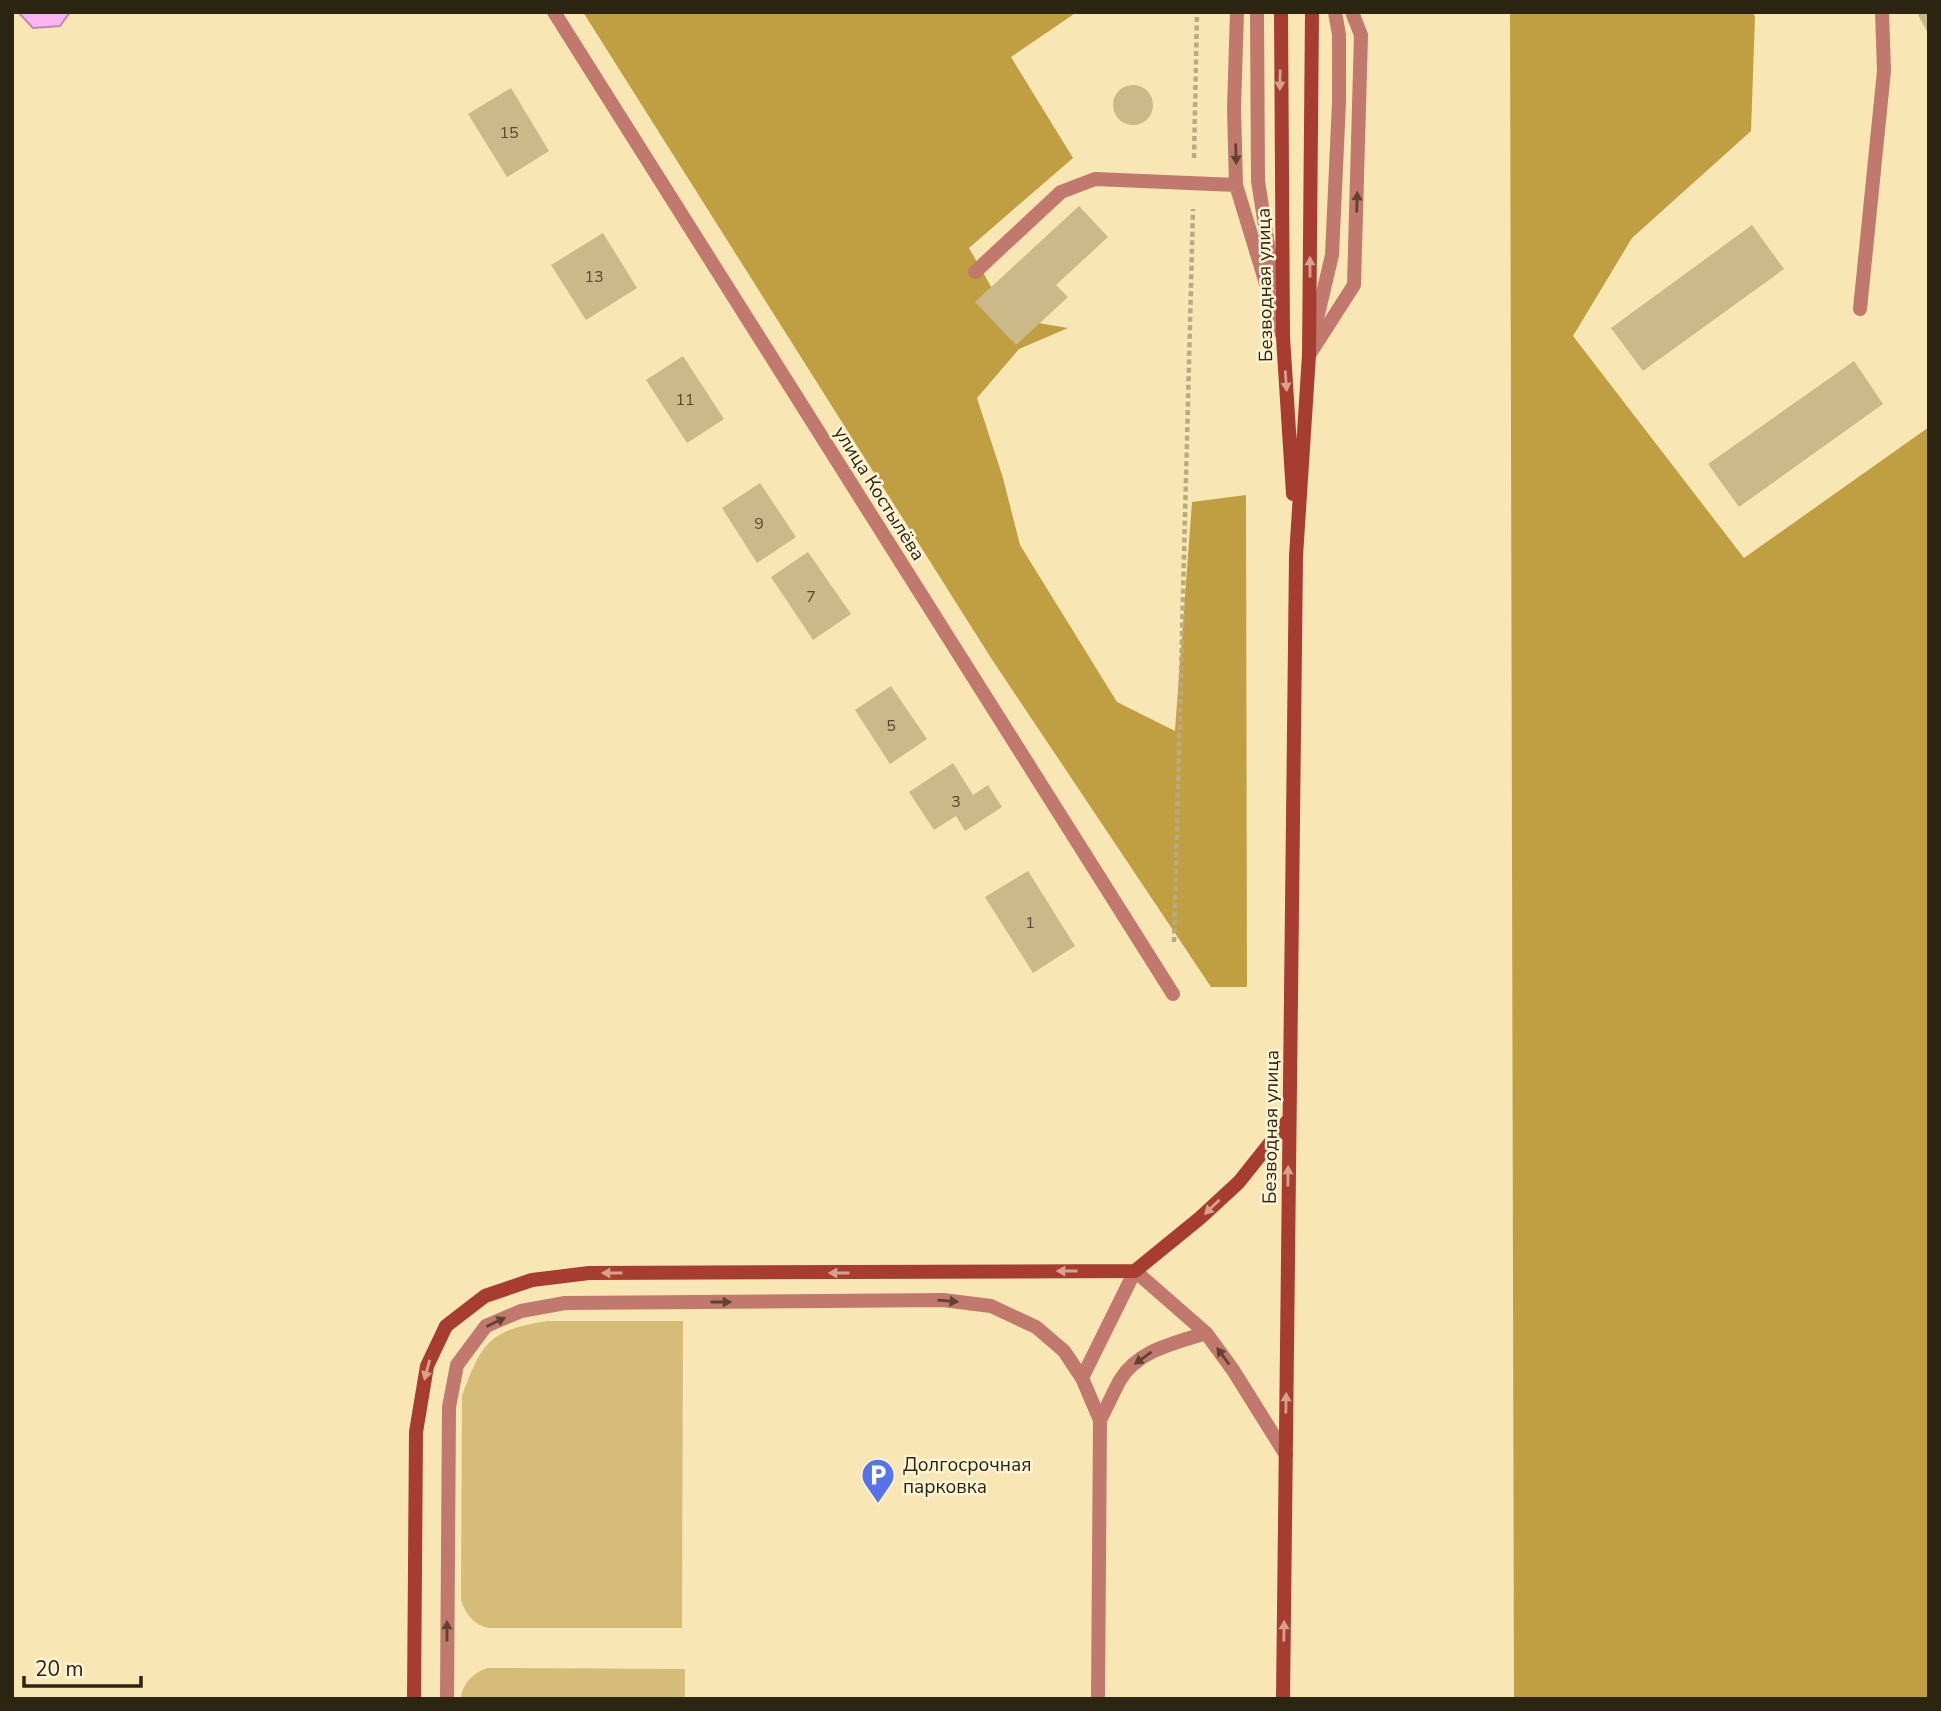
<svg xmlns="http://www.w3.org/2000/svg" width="1941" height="1711" font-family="'Nunito Sans',sans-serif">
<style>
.green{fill:#d5bc79}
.forest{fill:#c09f42}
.water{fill:#fcb4f5;stroke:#be89b1;stroke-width:2}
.building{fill:#cbb989}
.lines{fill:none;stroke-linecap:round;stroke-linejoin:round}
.path{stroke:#b9aa82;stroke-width:4.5;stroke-dasharray:5 3.5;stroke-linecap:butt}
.service{stroke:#c1786d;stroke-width:14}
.minor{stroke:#c1786d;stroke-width:14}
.secondary{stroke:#a63d30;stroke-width:14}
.oneway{fill:#d7a28b}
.oneway2{fill:#604232}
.labels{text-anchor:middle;stroke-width:5;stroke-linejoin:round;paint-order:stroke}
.number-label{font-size:16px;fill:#544a30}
.street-label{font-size:19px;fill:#2c2512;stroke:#fff4d6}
.poi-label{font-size:19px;fill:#2c2512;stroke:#fff4d6;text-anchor:start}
</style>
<rect width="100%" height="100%" fill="#f8e6b4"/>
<path class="green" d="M 548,1321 L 683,1321 L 682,1628 L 489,1628 C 474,1625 466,1615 461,1600 L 462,1396 C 482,1341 490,1330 548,1321 Z
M 487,1668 L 685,1669 L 685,1699 L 460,1699 C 464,1682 472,1674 487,1668 Z"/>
<path class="forest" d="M 583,12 L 1077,12 L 1011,57 L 1073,158 L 969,248 L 1009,318 L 1068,328 L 1019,349 L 977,398 L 1003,478 L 1020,545 L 1117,702 L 1175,731 L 1192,502 L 1246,495 L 1247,987 L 1211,987 L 991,658 Z
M 1510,12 L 1753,12 L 1755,17 L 1751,131 L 1632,238 L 1573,336 L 1744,558 L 1929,427 L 1929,1699 L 1514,1699 Z"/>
<path class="water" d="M 18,12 L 70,12 L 60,26 L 33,28 Z"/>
<path class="building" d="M 1923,12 L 1929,12 L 1929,35 L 1918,15 Z
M1113 105a20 20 0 1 1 40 0a20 20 0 1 1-40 0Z
M 511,88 L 549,151 L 507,177 L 468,114 Z
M 1079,206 L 1108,237 L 1056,285 L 1068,297 L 1016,345 L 975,302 Z
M 1752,225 L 1784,269 L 1643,371 L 1611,328 Z
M 603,233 L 637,288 L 586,320 L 551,265 Z
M 683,356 L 724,419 L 687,443 L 646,380 Z
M 1854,361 L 1883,404 L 1739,507 L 1708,464 Z
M 760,483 L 796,537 L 757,563 L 722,508 Z
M 808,552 L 851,614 L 813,640 L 771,577 Z
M 891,686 L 927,739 L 890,764 L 855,710 Z
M 953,763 L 973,795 L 988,785 L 1002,807 L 965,831 L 956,816 L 934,830 L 909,792 Z
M 1028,871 L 1075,946 L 1033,973 L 985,897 Z"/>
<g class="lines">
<path class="path" d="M 1194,158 L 1197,12
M 1174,942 L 1193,209"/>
<path class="service" d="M 1237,12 L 1234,108 L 1236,185 L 1281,333
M 1257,12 L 1258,181 L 1274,283
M 975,272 L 1061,192 L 1095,179 L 1236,185
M 1860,309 L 1884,71 L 1882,12
M 1312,340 L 1332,255 L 1339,102 L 1339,35 L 1335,12
M 1309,355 L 1354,285 L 1361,35 L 1352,12
M 1082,1378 L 1135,1271 L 1206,1333 L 1233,1370 L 1286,1455
M 1100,1420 C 1107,1407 1113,1393 1120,1380 C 1138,1350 1175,1343 1206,1333
M 447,1699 L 449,1407 L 457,1365 L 486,1326 L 521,1311 L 565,1303 L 943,1300 L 991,1306 L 1036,1327 L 1064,1351 L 1082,1378 L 1100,1420 L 1098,1699"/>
<path class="minor" d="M 554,12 L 1173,994"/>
<path class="secondary" d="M 1281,12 L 1283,337 L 1293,494
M 414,1699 L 416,1432 L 427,1366 L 446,1326 L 485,1296 L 532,1280 L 589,1273 L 1135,1271 L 1200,1218 L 1239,1182 L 1289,1119
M 1283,1699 L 1296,556 L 1309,355 L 1312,12"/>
</g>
<defs><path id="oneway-solid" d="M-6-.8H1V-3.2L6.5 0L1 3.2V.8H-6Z" transform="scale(1.75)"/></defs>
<g class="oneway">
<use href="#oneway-solid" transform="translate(1280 80) rotate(91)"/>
<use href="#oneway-solid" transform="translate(1310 267) rotate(-90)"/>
<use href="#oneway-solid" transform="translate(1286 381) rotate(86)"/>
<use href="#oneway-solid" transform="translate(1288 1176) rotate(-89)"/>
<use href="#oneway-solid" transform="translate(1212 1207) rotate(136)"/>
<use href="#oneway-solid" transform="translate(1067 1271) rotate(180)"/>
<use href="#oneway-solid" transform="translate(612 1273) rotate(180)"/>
<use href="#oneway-solid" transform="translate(839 1273) rotate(180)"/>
<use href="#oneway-solid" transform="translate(427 1370) rotate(105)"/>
<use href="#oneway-solid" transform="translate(1286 1403) rotate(-89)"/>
<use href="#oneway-solid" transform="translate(1284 1631) rotate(-89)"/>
</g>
<g class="oneway2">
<use href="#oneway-solid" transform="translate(1236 154) rotate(88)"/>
<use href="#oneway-solid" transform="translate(1357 202) rotate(-88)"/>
<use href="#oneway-solid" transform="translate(948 1301) rotate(5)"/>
<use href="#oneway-solid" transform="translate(721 1302)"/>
<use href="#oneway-solid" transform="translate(496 1322) rotate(-25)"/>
<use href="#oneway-solid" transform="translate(1223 1356) rotate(-126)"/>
<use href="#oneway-solid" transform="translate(1143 1358) rotate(144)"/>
<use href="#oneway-solid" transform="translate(447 1631) rotate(-90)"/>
</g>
<defs>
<symbol id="parking-pin" viewBox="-11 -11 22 30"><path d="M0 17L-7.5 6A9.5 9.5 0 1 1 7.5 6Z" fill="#5773e9" stroke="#fff4d6"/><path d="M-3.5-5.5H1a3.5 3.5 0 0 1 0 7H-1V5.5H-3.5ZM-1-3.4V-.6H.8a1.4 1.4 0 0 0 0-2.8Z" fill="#fff"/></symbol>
</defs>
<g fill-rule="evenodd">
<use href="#parking-pin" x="859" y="1456" width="38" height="52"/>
</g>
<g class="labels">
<g class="number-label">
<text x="509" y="138">15</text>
<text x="594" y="282">13</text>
<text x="685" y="405">11</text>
<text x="759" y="529">9</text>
<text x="811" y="602">7</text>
<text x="891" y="731">5</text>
<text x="956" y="807">3</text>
<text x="1030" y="928">1</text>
</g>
<g class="street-label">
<text transform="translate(1264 285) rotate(-91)" y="7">Безводная улица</text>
<text transform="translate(880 493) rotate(58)" y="7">улица Костылёва</text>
<text transform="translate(1270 1127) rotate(-89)" y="7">Безводная улица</text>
</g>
<g class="poi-label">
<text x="903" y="1471">Долгосрочная<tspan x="903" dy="22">парковка</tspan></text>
</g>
</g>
<rect width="1941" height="1711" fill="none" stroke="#2c2512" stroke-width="28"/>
<path d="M24 1676v10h117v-10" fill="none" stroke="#2c2512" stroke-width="3.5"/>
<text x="35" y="1676" font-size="21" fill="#2c2512" stroke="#fff4d6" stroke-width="5" paint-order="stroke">20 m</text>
</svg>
